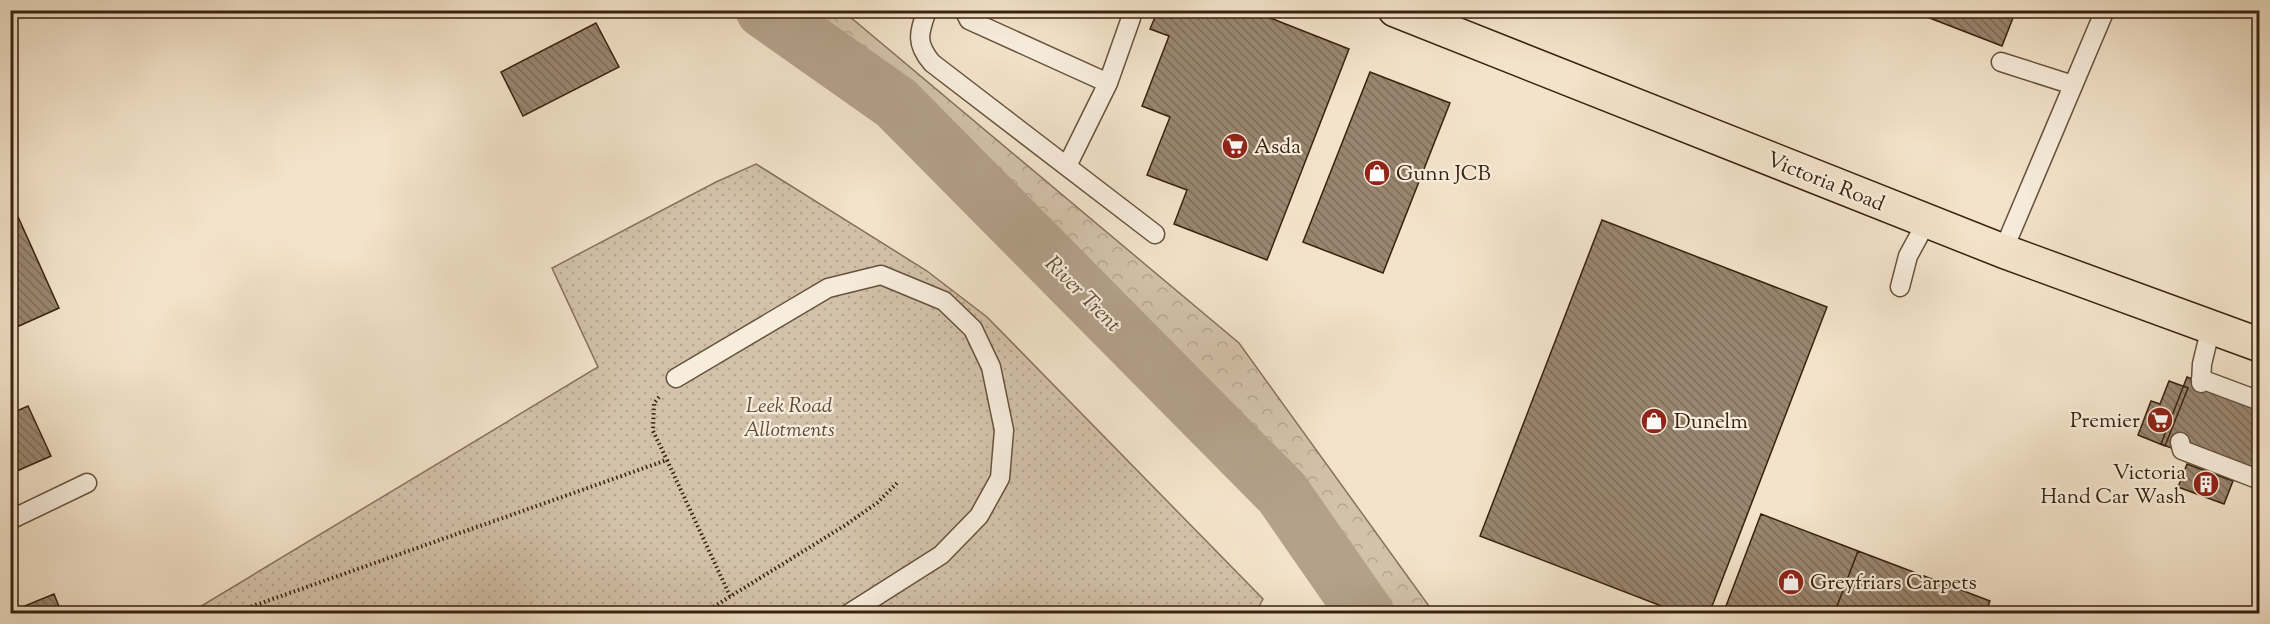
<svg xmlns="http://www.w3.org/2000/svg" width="2270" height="624" font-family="'Sorts Mill Goudy',serif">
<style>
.forest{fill:url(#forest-crowns);stroke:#86725c;stroke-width:1.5}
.garden{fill:url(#garden-dots);stroke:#86725c;stroke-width:1.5}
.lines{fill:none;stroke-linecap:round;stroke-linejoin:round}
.river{stroke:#b3a18a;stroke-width:57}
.building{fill:url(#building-back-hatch);stroke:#38220e;stroke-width:1.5}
.service-casing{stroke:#67523d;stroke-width:21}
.primary-casing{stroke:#38220e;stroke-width:36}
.path{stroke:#38220e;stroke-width:4;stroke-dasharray:1.5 3;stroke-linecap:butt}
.service{stroke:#f7eddd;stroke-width:18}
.primary{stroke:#f3e3ca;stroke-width:33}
.labels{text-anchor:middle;stroke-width:4.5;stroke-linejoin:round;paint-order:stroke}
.poi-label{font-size:21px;fill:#38220e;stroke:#f7eddd;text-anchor:start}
.street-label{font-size:21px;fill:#38220e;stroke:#f7eddd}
.park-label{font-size:21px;font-style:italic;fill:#5f4a35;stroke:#f7eddd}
.water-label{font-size:22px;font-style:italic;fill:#634e39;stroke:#f7eddd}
</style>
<defs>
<pattern id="forest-crowns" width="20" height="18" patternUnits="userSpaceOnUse" patternTransform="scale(1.5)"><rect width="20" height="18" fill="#d3c2aa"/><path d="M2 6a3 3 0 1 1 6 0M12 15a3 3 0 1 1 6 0" fill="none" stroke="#b6a691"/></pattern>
<pattern id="garden-dots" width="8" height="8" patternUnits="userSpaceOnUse" patternTransform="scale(1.5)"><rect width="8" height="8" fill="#d3c2aa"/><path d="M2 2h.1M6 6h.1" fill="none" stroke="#b6a691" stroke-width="1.8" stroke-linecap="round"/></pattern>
<pattern id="building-back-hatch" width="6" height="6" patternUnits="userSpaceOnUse" patternTransform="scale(1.5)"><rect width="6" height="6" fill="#998670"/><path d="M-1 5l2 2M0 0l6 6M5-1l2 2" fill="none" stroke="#7e6d5a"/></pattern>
</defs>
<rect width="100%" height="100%" fill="#f3e3ca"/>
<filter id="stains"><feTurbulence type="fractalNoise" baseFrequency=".00333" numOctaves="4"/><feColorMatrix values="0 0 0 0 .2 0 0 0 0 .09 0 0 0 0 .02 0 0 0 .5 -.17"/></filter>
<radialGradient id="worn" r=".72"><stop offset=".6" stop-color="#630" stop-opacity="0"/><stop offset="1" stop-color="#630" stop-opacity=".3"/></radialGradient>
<path class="forest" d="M 792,11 L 843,11 L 1239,343 L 1434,613 L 1392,613 L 1286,472 L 1192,366 L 914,105 L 854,56 Z"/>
<path class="garden" d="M 756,164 L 927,271 L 987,317 L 1263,599 L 1255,614 L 188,614 L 598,367 L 552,268 L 716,182 Z"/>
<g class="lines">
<path class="river" d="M 764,10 L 896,103 L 1282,493 L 1366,614"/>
</g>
<path class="building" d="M 1158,10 L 1250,10 L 1349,49 L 1267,260 L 1174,224 L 1187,190 L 1147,175 L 1170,117 L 1142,106 L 1169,36 L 1150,29 Z
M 1909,10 L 2016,10 L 2002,46 Z
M 596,23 L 619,67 L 523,116 L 501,72 Z
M 1370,72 L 1450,103 L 1383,273 L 1303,242 Z
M 10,199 L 59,308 L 10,330 Z
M 1602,220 L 1827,307 L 1709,614 L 1682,614 L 1480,536 Z
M 2187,377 L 2260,405 L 2260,482 L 2161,444 Z
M 2169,381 L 2188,388 L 2165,446 L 2138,435 L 2151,401 L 2160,404 Z
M 28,406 L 51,456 L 10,474 L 10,414 Z
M 2187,464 L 2233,481 L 2224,504 L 2178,487 Z
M 1761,514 L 1858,551 L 1834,614 L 1723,614 Z
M 1858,551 L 1990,601 L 1985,614 L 1834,614 Z
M 54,594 L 62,614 L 10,614 L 10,612 Z"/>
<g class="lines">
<defs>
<path id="service" d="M 927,10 C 919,33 915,43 932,63 L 1155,234
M 964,10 L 969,20 L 1108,83
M 2001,62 L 2073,85
M 1067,166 L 1108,83 L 1131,18 L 1128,10
M 2003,251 L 2105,10
M 1900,287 L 1908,256 L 1927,221
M 676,378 L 828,288 L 881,275 L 944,301 L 973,329 L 991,367 L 1004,430 L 1000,478 L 979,516 L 941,555 L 848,614
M 2201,379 L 2260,401
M 2201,383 L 2202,364 L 2211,327
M 2180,442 L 2182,450 L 2260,480
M 10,520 L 87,483"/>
<path id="primary" d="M 1395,10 L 2003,251 L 2260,345"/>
</defs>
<use href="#service" class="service-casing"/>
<use href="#primary" class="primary-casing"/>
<path class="path" d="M 659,397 L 654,403 L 653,431 L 667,460
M 230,614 L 667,460 L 730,596
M 702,614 L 844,526 L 877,503 L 898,482"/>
<use href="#service" class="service"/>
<use href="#primary" class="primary"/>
</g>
<defs>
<symbol id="supermarket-disc" viewBox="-11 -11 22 22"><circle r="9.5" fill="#8f2418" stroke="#f7eddd"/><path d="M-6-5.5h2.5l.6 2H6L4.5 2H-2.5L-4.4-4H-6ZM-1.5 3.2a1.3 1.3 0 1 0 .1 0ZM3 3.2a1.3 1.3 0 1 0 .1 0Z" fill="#fff"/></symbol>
<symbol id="shop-disc" viewBox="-11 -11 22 22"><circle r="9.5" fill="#8f2418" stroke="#f7eddd"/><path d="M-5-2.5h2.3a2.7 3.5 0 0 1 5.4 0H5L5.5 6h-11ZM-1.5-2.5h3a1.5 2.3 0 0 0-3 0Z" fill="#fff"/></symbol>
<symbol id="building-disc" viewBox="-11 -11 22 22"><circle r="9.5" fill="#8f2418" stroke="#f7eddd"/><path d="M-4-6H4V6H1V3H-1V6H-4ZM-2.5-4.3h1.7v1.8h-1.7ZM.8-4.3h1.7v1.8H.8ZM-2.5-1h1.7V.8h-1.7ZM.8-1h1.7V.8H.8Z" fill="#fff"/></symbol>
</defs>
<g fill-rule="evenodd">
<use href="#supermarket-disc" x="1220" y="131" width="30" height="30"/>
<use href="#shop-disc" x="1362" y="158" width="30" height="30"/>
<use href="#supermarket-disc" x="2145" y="405" width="30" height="30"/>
<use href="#shop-disc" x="1639" y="406" width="30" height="30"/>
<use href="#building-disc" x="2191" y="469" width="30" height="30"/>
<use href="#shop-disc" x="1776" y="567" width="30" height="30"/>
</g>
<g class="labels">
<g class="poi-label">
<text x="1254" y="153">Asda</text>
<text x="1396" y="180">Gunn JCB</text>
<text x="2140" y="427" text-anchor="end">Premier</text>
<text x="1674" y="428">Dunelm</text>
<text x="2186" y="479" text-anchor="end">Victoria<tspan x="2186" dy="24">Hand Car Wash</tspan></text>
<text x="1810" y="589">Greyfriars Carpets</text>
</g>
<g class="street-label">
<text transform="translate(1826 181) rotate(22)" y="7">Victoria Road</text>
</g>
<g class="park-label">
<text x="789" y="412">Leek Road<tspan x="789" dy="24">Allotments</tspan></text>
</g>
<g class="water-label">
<text transform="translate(1084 293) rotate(45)" y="8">River Trent</text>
</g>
</g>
<rect width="2270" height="624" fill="none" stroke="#f3e3ca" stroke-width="36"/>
<rect x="12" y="12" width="2246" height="600" fill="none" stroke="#38220e" stroke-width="3"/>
<rect x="18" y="18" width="2234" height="588" fill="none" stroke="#38220e" stroke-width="1.5"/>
<rect width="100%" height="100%" filter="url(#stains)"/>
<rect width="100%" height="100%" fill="url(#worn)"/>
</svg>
